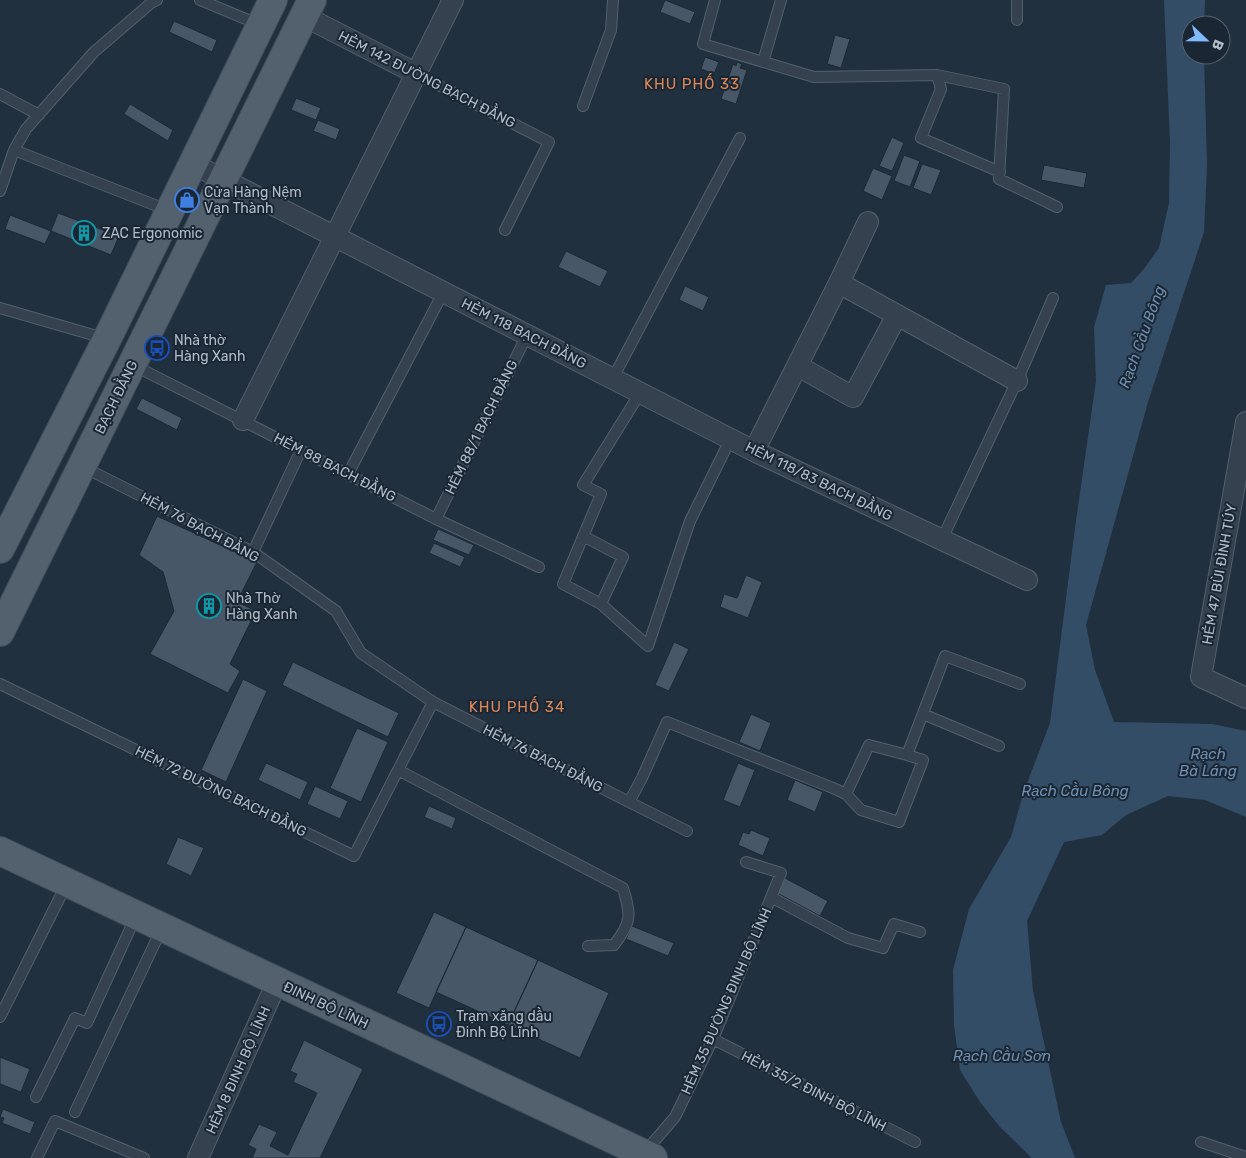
<svg xmlns="http://www.w3.org/2000/svg" width="1246" height="1158" font-family="Rubik,sans-serif">
<style>
.water{fill:#334d67}
.building{fill:#475768;stroke:#1c2835}
.lines{fill:none;stroke-linecap:round;stroke-linejoin:round}
.lane-casing{stroke:#535f6c;stroke-width:12}
.street-casing{stroke:#535f6c;stroke-width:22}
.primary-casing{stroke:#414d5a;stroke-width:30}
.lane{stroke:#35414f;stroke-width:10}
.street{stroke:#35414f;stroke-width:20}
.primary{stroke:#53616f;stroke-width:28}
.labels{text-anchor:middle;stroke-width:4;stroke-linejoin:round;paint-order:stroke}
.street-label{font-size:14px;fill:#b1bcca;stroke:#1a2633}
.poi-label{font-size:14px;fill:#b1bcca;stroke:#1a2633;text-anchor:start}
.neighbourhood-label{font-size:15px;letter-spacing:1px;fill:#de8958;stroke:#1a2633}
.water-label{font-size:15px;font-style:italic;fill:#6f8fb0;stroke:#1a2633}
</style>
<rect width="100%" height="100%" fill="#21303f"/>
<path class="water" d="M 1164,0 L 1205,0 L 1204,25 L 1191,25 L 1191,55 L 1204,55 L 1207,166 L 1204,232 L 1148,402 L 1086,625 L 1095,670 L 1114,722 L 1212,724 L 1246,731 L 1246,817 L 1205,800 L 1168,796 L 1126,815 L 1102,835 L 1064,842 L 1027,921 L 1033,991 L 1061,1122 L 1075,1158 L 1031,1158 L 1028,1154 L 1000,1127 L 980,1102 L 960,1070 L 954,1025 L 953,970 L 969,909 L 1011,837 L 1024,791 L 1050,723 L 1075,528 L 1096,381 L 1094,327 L 1106,285 L 1131,283 L 1143,270 L 1159,248 L 1169,203 L 1170,143 Z"/>
<path class="building" d="M 665,0 L 695,12 L 690,24 L 660,12 Z
M 174,21 L 217,40 L 212,52 L 169,32 Z
M 835,35 L 850,39 L 841,68 L 827,64 Z
M 705,57 L 719,62 L 714,74 L 701,69 Z
M 737,62 L 742,64 L 740,68 L 747,70 L 736,104 L 721,99 L 733,64 L 736,66 Z
M 296,98 L 321,108 L 316,120 L 291,110 Z
M 130,104 L 173,130 L 168,141 L 124,114 Z
M 318,120 L 340,129 L 336,140 L 313,131 Z
M 892,137 L 904,143 L 892,171 L 879,166 Z
M 904,155 L 920,161 L 910,187 L 894,181 Z
M 922,164 L 941,170 L 931,195 L 913,188 Z
M 1044,165 L 1087,173 L 1084,188 L 1041,180 Z
M 873,168 L 892,176 L 882,200 L 863,191 Z
M 58,213 L 119,236 L 111,255 L 51,231 Z
M 10,215 L 51,231 L 45,244 L 5,229 Z
M 566,251 L 608,271 L 600,287 L 558,267 Z
M 685,286 L 709,297 L 703,311 L 679,300 Z
M 142,398 L 182,418 L 177,430 L 136,409 Z
M 157,516 L 257,562 L 237,602 L 256,611 L 230,664 L 240,671 L 228,693 L 150,654 L 174,611 L 163,572 L 139,555 Z
M 438,529 L 474,545 L 469,555 L 433,540 Z
M 434,543 L 465,557 L 460,567 L 429,553 Z
M 746,575 L 762,582 L 748,618 L 720,607 L 724,594 L 737,598 Z
M 674,642 L 689,649 L 669,691 L 655,685 Z
M 293,662 L 399,713 L 388,737 L 282,685 Z
M 243,679 L 267,691 L 226,782 L 201,770 Z
M 751,714 L 771,723 L 760,751 L 739,742 Z
M 357,728 L 388,742 L 361,802 L 330,788 Z
M 266,763 L 308,782 L 300,800 L 258,780 Z
M 738,763 L 755,770 L 740,807 L 723,800 Z
M 795,780 L 823,792 L 815,812 L 787,800 Z
M 315,786 L 348,801 L 340,819 L 307,804 Z
M 429,806 L 456,818 L 452,829 L 424,817 Z
M 751,830 L 770,838 L 763,856 L 738,845 L 743,832 L 749,834 Z
M 178,837 L 204,848 L 191,876 L 166,864 Z
M 783,877 L 828,901 L 820,916 L 775,892 Z
M 434,912 L 466,927 L 429,1008 L 396,993 Z
M 632,926 L 674,943 L 668,956 L 626,939 Z
M 466,927 L 538,960 L 508,1025 L 436,992 Z
M 538,960 L 609,993 L 580,1058 L 508,1025 Z
M 304,1040 L 363,1069 L 320,1158 L 252,1158 L 256,1149 L 248,1145 L 259,1124 L 277,1132 L 270,1146 L 288,1155 L 317,1093 L 293,1082 L 297,1074 L 290,1071 Z
M 0,1057 L 30,1069 L 21,1092 L 0,1084 Z
M 3,1109 L 35,1122 L 30,1134 L 2,1123 L 4,1118 L 0,1117 Z"/>
<g class="lines">
<defs>
<path id="lane" d="M 157,0 L 151,3 L 94,52 L 26,129 L 14,150 L 170,211
M 200,0 L 260,25
M 715,0 L 703,44 L 814,77 L 937,75 L 1004,89 L 999,179 L 1057,207
M 1017,0 L 1017,20
M 763,62 L 781,0
M 417,74 L 549,142 L 505,230
M 937,75 L 941,89 L 921,138 L 1000,172
M 0,94 L 39,115
M 583,106 L 611,30 L 613,0
M 0,191 L 14,150
M 0,308 L 107,339
M 133,365 L 436,519 L 539,567
M 613,378 L 740,138
M 640,393 L 583,485 L 601,494 L 563,584 L 601,604 L 648,646 L 690,521 L 731,438
M 83,467 L 253,552 L 336,611 L 361,653 L 433,702 L 629,802 L 642,778 L 667,722 L 833,788 L 846,794 L 861,810 L 899,822 L 923,760 L 907,755
M 348,474 L 444,291
M 436,519 L 527,335
M 583,536 L 623,557 L 601,604
M 942,539 L 1017,381 L 1053,298
M 253,552 L 301,450
M 0,684 L 354,856 L 398,770 L 623,888 C 631,915 632,922 614,945 L 588,946
M 923,714 L 999,746
M 398,770 L 433,702
M 846,794 L 869,745 L 907,755 L 945,656 L 1020,684
M 629,802 L 687,831
M 771,897 L 848,938 L 883,948 L 894,924 L 920,932
M 0,1017 L 67,883
M 713,1039 L 915,1142
M 36,1097 L 75,1018 L 87,1023 L 136,916
M 75,1112 L 162,928
M 1201,1142 L 1246,1157
M 644,1153 L 675,1117 L 713,1039 L 781,873 L 746,862
M 37,1158 L 55,1121 L 144,1158"/>
<path id="street" d="M 304,16 L 417,74
M 193,164 L 754,451 L 1027,580
M 839,283 L 868,222
M 798,366 L 853,397 L 897,315
M 243,420 L 453,0
M 1246,422 L 1201,677 L 1246,698
M 754,451 L 839,283 L 1017,381
M 198,1158 L 277,982"/>
<path id="primary" d="M 0,549 L 107,339 L 273,0
M 0,632 L 312,0
M 0,851 L 653,1158"/>
</defs>
<use href="#lane" class="lane-casing"/>
<use href="#street" class="street-casing"/>
<use href="#primary" class="primary-casing"/>
<use href="#lane" class="lane"/>
<use href="#street" class="street"/>
<use href="#primary" class="primary"/>
</g>
<defs>
<symbol id="shop-ring" viewBox="-11 -11 22 22"><circle r="9.5" fill="#1a2633" stroke="#3f7fe0" stroke-width="1.5"/><path d="M-5-2.5h2.3a2.7 3.5 0 0 1 5.4 0H5L5.5 6h-11ZM-1.5-2.5h3a1.5 2.3 0 0 0-3 0Z" fill="#3f7fe0"/></symbol>
<symbol id="building-ring" viewBox="-11 -11 22 22"><circle r="9.5" fill="#1a2633" stroke="#0f9aa8" stroke-width="1.5"/><path d="M-4-6H4V6H1V3H-1V6H-4ZM-2.5-4.3h1.7v1.8h-1.7ZM.8-4.3h1.7v1.8H.8ZM-2.5-1h1.7V.8h-1.7ZM.8-1h1.7V.8H.8Z" fill="#0f9aa8"/></symbol>
<symbol id="bus-ring" viewBox="-11 -11 22 22"><circle r="9.5" fill="#1a2633" stroke="#1a4fb4" stroke-width="1.5"/><path d="M-5-6H5V4H4V6H2V4H-2V6H-4V4H-5ZM-3.5-4V0h7V-4ZM-3.5 1.2v1.5H-2V1.2ZM2 1.2v1.5H3.5V1.2Z" fill="#1a4fb4"/></symbol>
</defs>
<g fill-rule="evenodd">
<use href="#shop-ring" x="173" y="186" width="28" height="28"/>
<use href="#building-ring" x="70" y="219" width="28" height="28"/>
<use href="#bus-ring" x="143" y="334" width="28" height="28"/>
<use href="#building-ring" x="195" y="592" width="28" height="28"/>
<use href="#bus-ring" x="425" y="1010" width="28" height="28"/>
</g>
<g class="labels">
<g class="street-label">
<text transform="translate(427 79) rotate(27)" y="5">HẺM 142 ĐƯỜNG BẠCH ĐẰNG</text>
<text transform="translate(524 333) rotate(27)" y="5">HẺM 118 BẠCH ĐẰNG</text>
<text transform="translate(116 397) rotate(-64)" y="5">BẠCH ĐẰNG</text>
<text transform="translate(481 427) rotate(-64)" y="5">HẺM 88/1 BẠCH ĐẰNG</text>
<text transform="translate(335 467) rotate(27)" y="5">HẺM 88 BẠCH ĐẰNG</text>
<text transform="translate(819 481) rotate(26)" y="5">HẺM 118/83 BẠCH ĐẰNG</text>
<text transform="translate(200 527) rotate(28)" y="5">HẺM 76 BẠCH ĐẰNG</text>
<text transform="translate(1219 574) rotate(-80)" y="5">HẺM 47 BÙI ĐÌNH TÚY</text>
<text transform="translate(543 758) rotate(27)" y="5">HẺM 76 BẠCH ĐẰNG</text>
<text transform="translate(221 791) rotate(26)" y="5">HẺM 72 ĐƯỜNG BẠCH ĐẰNG</text>
<text transform="translate(726 1001) rotate(-66)" y="5">HẺM 35 ĐƯỜNG ĐINH BỘ LĨNH</text>
<text transform="translate(326 1005) rotate(25)" y="5">ĐINH BỘ LĨNH</text>
<text transform="translate(238 1070) rotate(-66)" y="5">HẺM 8 ĐINH BỘ LĨNH</text>
<text transform="translate(814 1091) rotate(27)" y="5">HẺM 35/2 ĐINH BỘ LĨNH</text>
</g>
<g class="poi-label">
<text x="204" y="197">Cửa Hàng Nệm<tspan x="204" dy="16">Vạn Thành</tspan></text>
<text x="102" y="238">ZAC Ergonomic</text>
<text x="174" y="345">Nhà thờ<tspan x="174" dy="16">Hàng Xanh</tspan></text>
<text x="226" y="603">Nhà Thờ<tspan x="226" dy="16">Hàng Xanh</tspan></text>
<text x="456" y="1021">Trạm xăng dầu<tspan x="456" dy="16">Đinh Bộ Lĩnh</tspan></text>
</g>
<g class="neighbourhood-label">
<text x="692" y="89">KHU PHỐ 33</text>
<text x="517" y="712">KHU PHỐ 34</text>
</g>
<g class="water-label">
<text transform="translate(1142 337) rotate(-70)" y="5">Rạch Cầu Bông</text>
<text x="1208" y="759">Rạch<tspan x="1208" dy="17">Bà Láng</tspan></text>
<text x="1075" y="796">Rạch Cầu Bông</text>
<text x="1002" y="1061">Rạch Cầu Sơn</text>
</g>
</g>
<g transform="translate(1206 40) rotate(112)"><circle r="24" fill="#1a2633" stroke="#56626f"/>
<path d="M0-4L9 19L0 12L-9 19Z" fill="#81baff"/>
<text y="-8" font-size="14" font-weight="bold" text-anchor="middle" fill="#b1bcca">B</text>
</g>
</svg>
